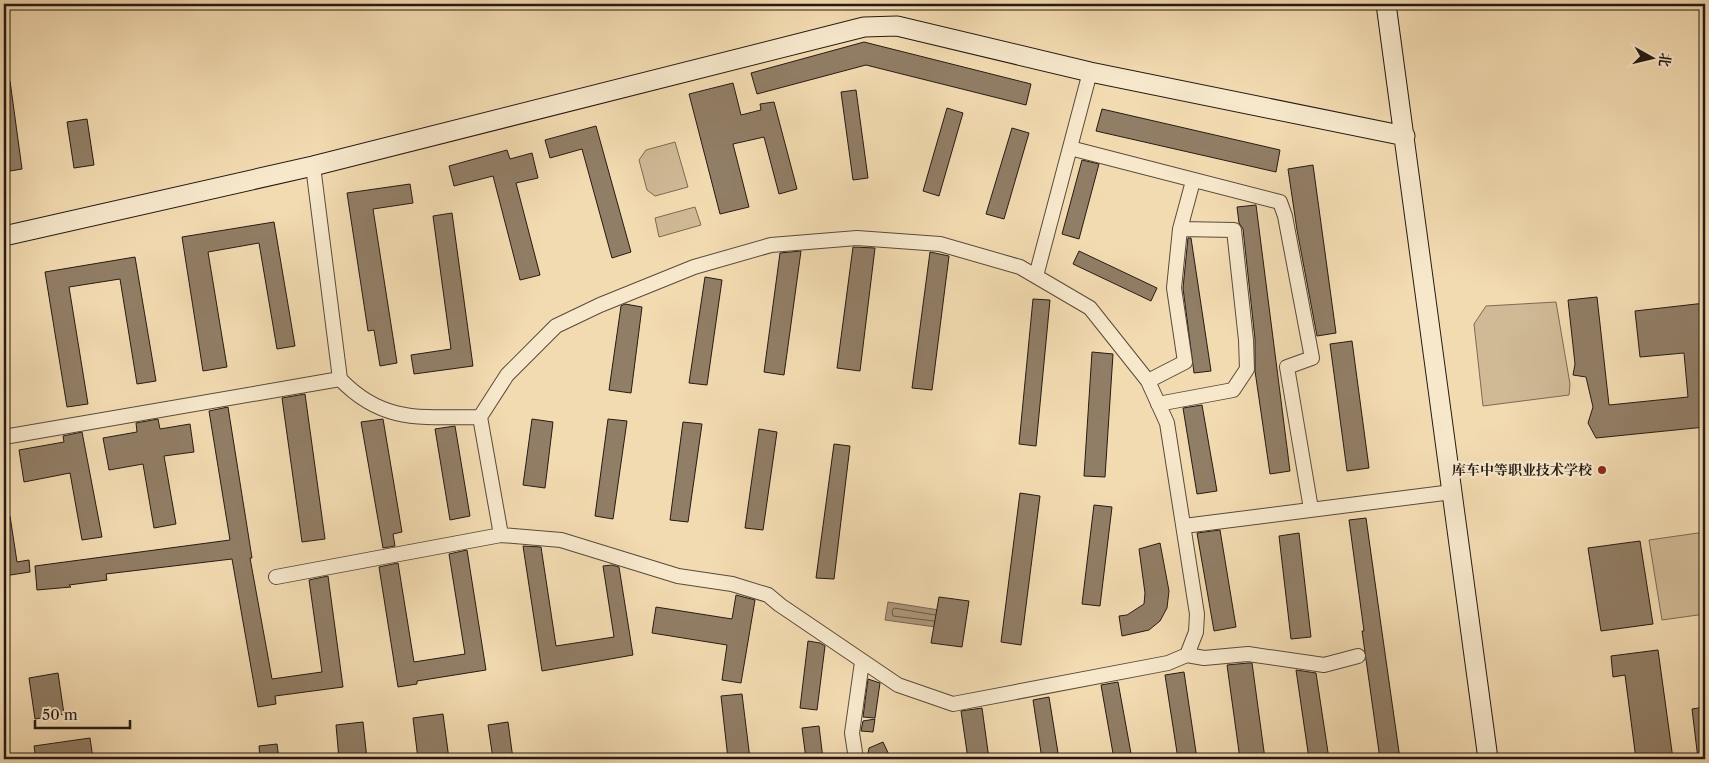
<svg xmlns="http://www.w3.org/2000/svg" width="1709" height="763" font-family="'Libre Caslon Text','Noto Serif SC',serif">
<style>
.green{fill:#d0ba96;stroke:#7b6a55}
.water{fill:#ad997c;stroke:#776652}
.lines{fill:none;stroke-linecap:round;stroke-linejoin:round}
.shore{stroke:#6a5a48;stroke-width:1}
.building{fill:#917e66;stroke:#261a14}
.street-casing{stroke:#594a3b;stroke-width:16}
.secondary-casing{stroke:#261a14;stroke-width:21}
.street{stroke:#f7e8cc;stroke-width:14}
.secondary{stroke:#f7e8cc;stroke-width:19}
.poi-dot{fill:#8f2418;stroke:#f7e8cc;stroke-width:2}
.labels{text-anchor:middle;stroke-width:5;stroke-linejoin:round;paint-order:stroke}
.poi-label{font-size:14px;font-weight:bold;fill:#261a14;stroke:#f7e8cc;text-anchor:end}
</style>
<rect width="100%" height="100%" fill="#f3dbb1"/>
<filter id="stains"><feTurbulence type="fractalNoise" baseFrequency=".004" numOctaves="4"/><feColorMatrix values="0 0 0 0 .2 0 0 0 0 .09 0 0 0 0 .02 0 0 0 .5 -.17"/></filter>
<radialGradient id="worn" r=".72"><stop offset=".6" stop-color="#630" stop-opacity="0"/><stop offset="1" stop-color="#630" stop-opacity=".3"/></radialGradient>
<path class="green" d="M 675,142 L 688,187 L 655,196 L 647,190 L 639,160 L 646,150 Z
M 695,207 L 701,225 L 659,237 L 655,218 Z
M 1556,302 L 1570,384 L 1569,395 L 1483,406 L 1474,324 L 1486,306 Z
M 1705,532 L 1705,614 L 1662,620 L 1649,540 Z"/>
<path class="water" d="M 888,602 L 952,612 L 950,629 L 885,620 Z"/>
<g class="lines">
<path class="shore" d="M 934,621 L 893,616 L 892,611 L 894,608 L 935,615"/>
</g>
<path class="building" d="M 864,42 L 1031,84 L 1026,105 L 866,65 L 757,94 L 751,73 Z
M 4,81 L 10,81 L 22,169 L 4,172 Z
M 733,83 L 741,115 L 761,110 L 760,104 L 774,102 L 797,189 L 779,194 L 764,137 L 733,144 L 749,207 L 720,214 L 689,94 Z
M 856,90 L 868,178 L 853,180 L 841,92 Z
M 947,108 L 963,113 L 939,196 L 923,191 Z
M 1102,109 L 1280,150 L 1276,172 L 1096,131 Z
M 87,119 L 94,165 L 74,168 L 67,122 Z
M 596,126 L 631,252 L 612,258 L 582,149 L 550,158 L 545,140 Z
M 1012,128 L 1029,133 L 1004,219 L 986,214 Z
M 507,150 L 510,159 L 532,153 L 538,178 L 516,183 L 540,275 L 520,280 L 493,176 L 454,186 L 449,166 Z
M 1082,160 L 1099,164 L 1079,239 L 1062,234 Z
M 1313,165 L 1336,333 L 1317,336 L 1297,230 L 1288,169 Z
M 410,184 L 413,203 L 373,209 L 397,363 L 380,366 L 374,330 L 368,331 L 347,193 Z
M 1256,205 L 1290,471 L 1270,474 L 1255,371 L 1255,339 L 1243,229 L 1239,223 L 1237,207 Z
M 452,213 L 473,366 L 414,374 L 411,355 L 451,349 L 433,216 Z
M 274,222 L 295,346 L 277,349 L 259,243 L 208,252 L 227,367 L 203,371 L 182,237 Z
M 1188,238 L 1191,238 L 1211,371 L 1194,373 L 1183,288 Z
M 853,247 L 875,248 L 860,371 L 837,368 Z
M 801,251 L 784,375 L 764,372 L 780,253 Z
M 1079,251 L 1157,288 L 1151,301 L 1073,264 Z
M 930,252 L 949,256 L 932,390 L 912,388 Z
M 135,257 L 156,381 L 137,384 L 120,279 L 69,287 L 88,404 L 67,407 L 45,272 Z
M 705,277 L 722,280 L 707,385 L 689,383 Z
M 1597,297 L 1609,405 L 1688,397 L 1684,353 L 1640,357 L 1635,311 L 1705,303 L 1705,427 L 1596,438 L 1588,423 L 1593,407 L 1586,377 L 1573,375 L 1575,364 L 1568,300 Z
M 1033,299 L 1050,300 L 1036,446 L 1019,444 Z
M 625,304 L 642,307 L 631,393 L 609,390 L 621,306 Z
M 1352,341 L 1369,468 L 1347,471 L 1330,344 Z
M 1092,352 L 1113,354 L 1105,477 L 1084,476 Z
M 305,394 L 325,539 L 302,542 L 282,398 Z
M 1202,405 L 1217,491 L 1197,494 L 1183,408 Z
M 228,407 L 252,558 L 250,558 L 272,679 L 322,672 L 309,580 L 328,576 L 343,687 L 275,696 L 276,704 L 258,707 L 232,559 L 106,574 L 107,580 L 69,585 L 71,587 L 37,590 L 35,566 L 230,540 L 209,411 Z
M 158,419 L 160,429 L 190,424 L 194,452 L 164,456 L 176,524 L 154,528 L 143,464 L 109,470 L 103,438 L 137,432 L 136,423 Z
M 383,419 L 402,532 L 393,534 L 395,546 L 383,548 L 361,422 Z
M 532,419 L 553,422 L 545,488 L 523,485 Z
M 608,419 L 627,421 L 613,519 L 595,516 Z
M 683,422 L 702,424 L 688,522 L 670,520 Z
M 455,426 L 470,516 L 450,520 L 435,429 Z
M 759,429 L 777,432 L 763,530 L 745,528 Z
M 82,432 L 102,537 L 82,540 L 70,473 L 24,482 L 19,450 L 64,442 L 63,436 Z
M 834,444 L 850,446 L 834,579 L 816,578 Z
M 1020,493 L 1040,496 L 1021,645 L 1001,642 Z
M 1094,505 L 1112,507 L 1100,606 L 1082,604 Z
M 10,516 L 17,562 L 29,560 L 30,572 L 4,576 L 4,517 Z
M 1366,518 L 1380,618 L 1400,759 L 1380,759 L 1362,631 L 1364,631 L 1349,520 Z
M 1220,530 L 1236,627 L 1214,631 L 1197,533 Z
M 1299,533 L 1311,637 L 1291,639 L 1279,536 Z
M 1640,541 L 1653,624 L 1601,631 L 1588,548 Z
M 1160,543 L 1169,591 L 1167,608 L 1160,621 L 1149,630 L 1122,636 L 1119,616 L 1127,615 L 1144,604 L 1145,593 L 1139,549 Z
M 523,546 L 541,547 L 556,646 L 614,637 L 603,566 L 612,565 L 619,567 L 633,655 L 542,671 Z
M 467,550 L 486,670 L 417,681 L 417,684 L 398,687 L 379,567 L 398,563 L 414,662 L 465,654 L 449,554 Z
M 736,595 L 755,600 L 741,683 L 722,680 L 727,645 L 652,633 L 656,607 L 732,619 Z
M 939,597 L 969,601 L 962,647 L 931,643 Z
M 808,641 L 820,643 L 825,646 L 817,710 L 800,708 Z
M 1658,650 L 1673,759 L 1636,759 L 1625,675 L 1613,677 L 1611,656 Z
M 1248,663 L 1252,663 L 1265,759 L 1240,759 L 1227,665 Z
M 1296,670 L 1316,673 L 1329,759 L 1309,759 Z
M 1184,672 L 1197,759 L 1178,759 L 1165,675 Z
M 58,673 L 64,714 L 35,719 L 29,678 Z
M 868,679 L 880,683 L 875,718 L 863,717 Z
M 1118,682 L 1132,759 L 1114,759 L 1101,685 Z
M 742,694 L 750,759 L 728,759 L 721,696 Z
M 1049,697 L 1059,759 L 1042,759 L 1033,700 Z
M 1705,707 L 1705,759 L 1698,759 L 1692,709 Z
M 982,708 L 989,759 L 968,759 L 961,711 Z
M 443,714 L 449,759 L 418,759 L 413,718 Z
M 875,719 L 873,732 L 861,731 L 863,721 Z
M 363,722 L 367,759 L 339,759 L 336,725 Z
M 508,722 L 513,759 L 493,759 L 488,725 Z
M 819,726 L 823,759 L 806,759 L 802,728 Z
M 90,738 L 93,759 L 36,759 L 34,746 Z
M 883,742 L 891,759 L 867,759 L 869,748 Z
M 277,744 L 279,759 L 260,759 L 259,746 Z"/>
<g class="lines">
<defs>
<path id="street" d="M 1070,148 L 1280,202 L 1285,216 L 1312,358 L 1287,367 L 1311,509
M 1036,276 L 1090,72
M 1148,381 L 1185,362 L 1174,288 L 1180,229
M 1158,404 L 1233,390 L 1247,369 L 1246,340 L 1234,230 L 1180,229 L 1193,181
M 480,417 L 507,375 L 556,326 L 600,305 L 694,267 L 771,245 L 857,238 L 940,244 L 1020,267 L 1090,308 L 1148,381 L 1167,423 L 1197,614 L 1196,632 L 1187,655 L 1168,663 L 953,704 L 898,685 L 780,605 L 768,595 L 732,584 L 678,576 L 561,540 L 501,535
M 4,437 L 340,379
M 1184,526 L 1452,492
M 276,577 L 501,535 L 480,417 C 423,417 383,424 340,379 L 313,166
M 1187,655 L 1204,658 L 1248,654 L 1324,665 L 1358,656
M 856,759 L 852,733 L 862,662"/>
<path id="secondary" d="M 1386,4 L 1488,759
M 4,236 L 313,166 L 864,27 L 897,26 L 1090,72 L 1405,136"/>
</defs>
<use href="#street" class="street-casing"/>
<use href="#secondary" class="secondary-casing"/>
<use href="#street" class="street"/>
<use href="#secondary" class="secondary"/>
</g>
<circle class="poi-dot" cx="1602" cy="470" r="5"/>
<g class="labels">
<g class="poi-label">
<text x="1592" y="475">库车中等职业技术学校</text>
</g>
</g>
<rect width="1709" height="763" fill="none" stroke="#f3dbb1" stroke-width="20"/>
<rect x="5" y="5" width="1699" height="753" fill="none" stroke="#261a14" stroke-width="2.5"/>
<rect x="10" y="10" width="1689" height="743" fill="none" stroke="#261a14"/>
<g transform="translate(1652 58) rotate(98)" stroke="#f7e8cc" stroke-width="4" paint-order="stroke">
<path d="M0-4L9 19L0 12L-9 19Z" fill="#261a14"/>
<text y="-8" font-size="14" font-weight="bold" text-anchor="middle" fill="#261a14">北</text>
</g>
<path d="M35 720v8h95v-8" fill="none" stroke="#261a14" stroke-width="2.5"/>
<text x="42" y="720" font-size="15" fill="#261a14" stroke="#f7e8cc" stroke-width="4" paint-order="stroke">50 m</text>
<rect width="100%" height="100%" filter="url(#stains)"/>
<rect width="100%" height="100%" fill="url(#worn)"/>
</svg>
